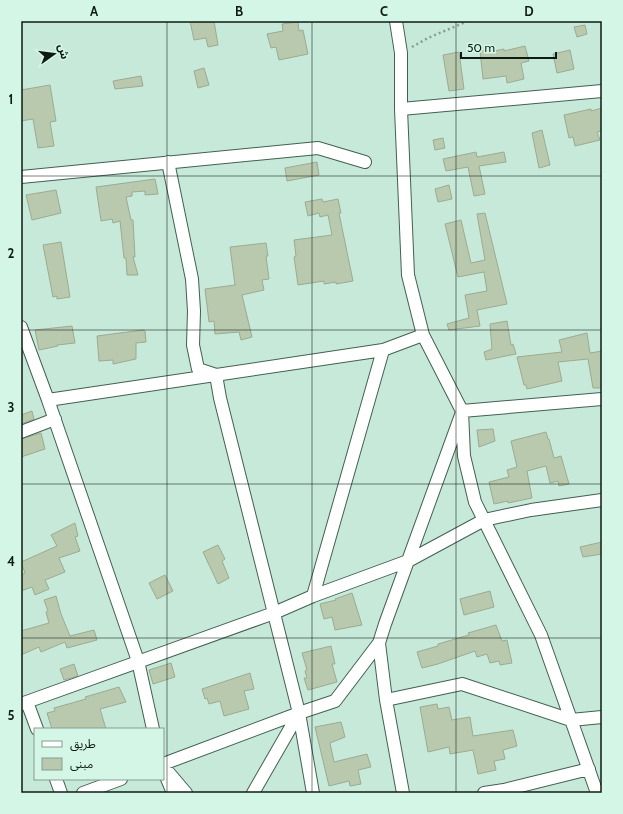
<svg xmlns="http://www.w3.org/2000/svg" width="623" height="814" font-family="Cabin,'Noto Sans Arabic',sans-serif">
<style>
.building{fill:#b9c9ae;stroke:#9bab91}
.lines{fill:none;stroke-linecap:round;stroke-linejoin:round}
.minor-casing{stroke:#426052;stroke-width:14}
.path{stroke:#849f92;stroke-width:2.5;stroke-dasharray:2 3;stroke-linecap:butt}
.minor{stroke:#fff;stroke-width:12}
.grid{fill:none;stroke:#0e1b15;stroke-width:1;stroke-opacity:0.55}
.neatline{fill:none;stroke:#0e1b15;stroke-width:1.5}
.grid-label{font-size:13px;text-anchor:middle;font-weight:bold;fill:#0e1b15}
</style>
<rect width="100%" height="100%" fill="#c7e9d9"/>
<path class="building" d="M 190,21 L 214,21 L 218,45 L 208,47 L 206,38 L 194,40 Z
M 298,22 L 299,31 L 303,30 L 308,54 L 279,60 L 276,47 L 271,48 L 267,34 L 283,31 L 282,24 Z
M 585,25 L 587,34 L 577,37 L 574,27 Z
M 525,46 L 529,61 L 521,63 L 524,79 L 507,83 L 506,76 L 483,79 L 480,51 L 489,50 L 489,52 L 504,49 L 504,51 Z
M 570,50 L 574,69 L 557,73 L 553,54 Z
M 459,52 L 464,89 L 449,91 L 443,55 Z
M 204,68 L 209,85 L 198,88 L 194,71 Z
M 141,76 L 143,86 L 115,89 L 113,81 Z
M 50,85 L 56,121 L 50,122 L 54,146 L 38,148 L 33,119 L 21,121 L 21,90 Z
M 602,108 L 602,131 L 597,132 L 600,140 L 575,146 L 573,137 L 569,138 L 564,115 L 591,109 L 591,111 Z
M 542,130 L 550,165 L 539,168 L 532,133 Z
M 443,138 L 445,148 L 435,150 L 433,140 Z
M 476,152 L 477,157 L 504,152 L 506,162 L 479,166 L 485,194 L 474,196 L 468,167 L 446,171 L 443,159 Z
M 317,162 L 319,175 L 287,181 L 285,168 Z
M 155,179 L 158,194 L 145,195 L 145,191 L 132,192 L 132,196 L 126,197 L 131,220 L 133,220 L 135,257 L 133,257 L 138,275 L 127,275 L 126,258 L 124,258 L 120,221 L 113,223 L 112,219 L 101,221 L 96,187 Z
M 449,185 L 452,199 L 438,202 L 435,189 Z
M 56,190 L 61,213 L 32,220 L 26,195 Z
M 322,199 L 323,202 L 338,199 L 341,213 L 339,213 L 353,281 L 336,284 L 336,282 L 324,284 L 324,281 L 298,285 L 294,257 L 296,256 L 294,240 L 332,235 L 328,215 L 320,217 L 319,213 L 308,216 L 305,202 Z
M 485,213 L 507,304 L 477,310 L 480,326 L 449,330 L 447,324 L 469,318 L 465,295 L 487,291 L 484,272 L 458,277 L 445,224 L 461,220 L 471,263 L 485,260 L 477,214 Z
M 61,242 L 70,297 L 57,299 L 57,296 L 53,297 L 43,245 Z
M 266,243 L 268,256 L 266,256 L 269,279 L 262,280 L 264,290 L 242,295 L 252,337 L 241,340 L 239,332 L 215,334 L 214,321 L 209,322 L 205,289 L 235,285 L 230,247 Z
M 507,321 L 511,345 L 513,344 L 516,354 L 486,360 L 484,352 L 492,349 L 490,324 Z
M 72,326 L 75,343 L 57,345 L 58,346 L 39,350 L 35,330 Z
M 143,330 L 145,331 L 146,342 L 136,343 L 136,359 L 113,364 L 113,360 L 99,361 L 97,336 Z
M 587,333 L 590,353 L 602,351 L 602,388 L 593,388 L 588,359 L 558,362 L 562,381 L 527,389 L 526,385 L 524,385 L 517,357 L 562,352 L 559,340 Z
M 32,411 L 34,419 L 21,424 L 21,415 Z
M 493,429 L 495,441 L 479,447 L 477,430 Z
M 546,432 L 548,439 L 549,439 L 554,458 L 561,456 L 569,484 L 559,486 L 558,481 L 550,483 L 546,466 L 527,471 L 532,498 L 508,503 L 508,501 L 494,504 L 489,482 L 509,477 L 507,470 L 517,467 L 511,441 Z
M 41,433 L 45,449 L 21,457 L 21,439 Z
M 75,523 L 78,536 L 75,537 L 80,551 L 59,558 L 65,572 L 45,580 L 49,589 L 35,595 L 32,587 L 21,591 L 21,575 L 25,573 L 21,562 L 57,546 L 51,535 Z
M 602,542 L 602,554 L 583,557 L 580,547 Z
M 218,545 L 225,559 L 222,561 L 229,578 L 218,584 L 203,552 Z
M 165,575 L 173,591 L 157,599 L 149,583 Z
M 490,591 L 494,607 L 464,615 L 460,599 Z
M 352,593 L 362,625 L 335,630 L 332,617 L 324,619 L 320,604 L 336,600 L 335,599 Z
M 56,596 L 61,614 L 70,636 L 94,630 L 97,640 L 67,648 L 65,642 L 41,652 L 39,647 L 21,655 L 21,631 L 49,623 L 46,612 L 48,611 L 44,600 Z
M 496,625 L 502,641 L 507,640 L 512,663 L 500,665 L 499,661 L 490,663 L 487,654 L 477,657 L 475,651 L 438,664 L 422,668 L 417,652 L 438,646 L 438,644 L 469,635 L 468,633 Z
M 331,646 L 335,664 L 332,664 L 337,682 L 308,690 L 304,678 L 307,678 L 305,671 L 307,670 L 302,653 Z
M 171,663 L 175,677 L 153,684 L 149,670 Z
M 74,664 L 78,676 L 64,680 L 60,669 Z
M 250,673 L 254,689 L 244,691 L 249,709 L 224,716 L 220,701 L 209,704 L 207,698 L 205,699 L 202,689 Z
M 119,687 L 126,702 L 100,709 L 106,729 L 52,729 L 47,713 L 55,711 L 54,708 L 86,699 L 85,697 Z
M 437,704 L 438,709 L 449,707 L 452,720 L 470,717 L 473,736 L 513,730 L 517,746 L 503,750 L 505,759 L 494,761 L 496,770 L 478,774 L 473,750 L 450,754 L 449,747 L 428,752 L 420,707 Z
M 341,722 L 345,737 L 330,743 L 334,762 L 367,754 L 371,767 L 358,770 L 361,784 L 350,786 L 349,781 L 329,786 L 315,727 Z"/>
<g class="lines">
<defs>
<path id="minor" d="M 396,21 L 401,53 L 401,109 L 408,275 L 423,335 L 462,411 L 464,456 L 475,502 L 541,635 L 597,793
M 401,109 L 602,91
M 168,162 L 192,279 L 194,311 L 193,345 L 198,369 L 216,375 L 220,398 L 299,713 L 313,793
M 21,177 L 318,148 L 365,162
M 21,327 L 48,400 L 138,661 L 153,729
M 48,400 L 383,350 L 423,335
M 462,411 L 602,399
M 21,432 L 55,419
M 313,596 L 383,350
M 386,700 L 462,684 L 571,720 L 602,717
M 27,702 L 37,729
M 21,704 L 274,613 L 313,596 L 408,561 L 484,520 L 531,510 L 602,500
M 163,764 L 299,713 L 335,701 L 379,643
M 163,766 L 186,793
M 165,774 L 173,793
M 56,779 L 61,793
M 83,793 L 121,779
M 253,793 L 299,713
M 403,793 L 386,700 L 379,643 L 385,624 L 461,415
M 484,793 L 504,790 L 589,769"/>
</defs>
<use href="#minor" class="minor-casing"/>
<path class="path" d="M 412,47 L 428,38 L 468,21"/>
<use href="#minor" class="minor"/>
</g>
<path class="grid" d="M 167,21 L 167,793M 312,21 L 312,793M 456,21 L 456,793M 21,176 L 602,176M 21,330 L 602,330M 21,484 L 602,484M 21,638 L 602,638"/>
<rect width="623" height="814" fill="none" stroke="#d4f6e6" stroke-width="44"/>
<rect x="34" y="728" width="130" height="52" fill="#d4f6e6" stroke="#859e92"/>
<rect x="42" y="741" width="20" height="6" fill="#ffffff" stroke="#859e92"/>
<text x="70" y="748" font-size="12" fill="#0e1b15">طريق</text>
<rect x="42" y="758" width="20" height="12" fill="#b9c9ae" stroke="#859e92"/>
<text x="70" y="768" font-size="12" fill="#0e1b15">مبنى</text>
<g transform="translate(54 54) rotate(76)" stroke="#d4f6e6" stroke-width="3" paint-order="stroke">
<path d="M0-3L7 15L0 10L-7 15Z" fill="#0e1b15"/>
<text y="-6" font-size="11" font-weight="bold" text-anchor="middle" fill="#0e1b15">ش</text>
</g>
<path d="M461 52v6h95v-6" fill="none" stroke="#0e1b15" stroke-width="2"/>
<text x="467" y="52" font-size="12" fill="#0e1b15" stroke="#d4f6e6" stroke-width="3" paint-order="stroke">50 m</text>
<rect x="22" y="22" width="579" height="770" class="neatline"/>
<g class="grid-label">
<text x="94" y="16">A</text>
<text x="239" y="16">B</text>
<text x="384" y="16">C</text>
<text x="529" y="16">D</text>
<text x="11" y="104">1</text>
<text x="11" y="258">2</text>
<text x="11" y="412">3</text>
<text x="11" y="566">4</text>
<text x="11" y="720">5</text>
</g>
</svg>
